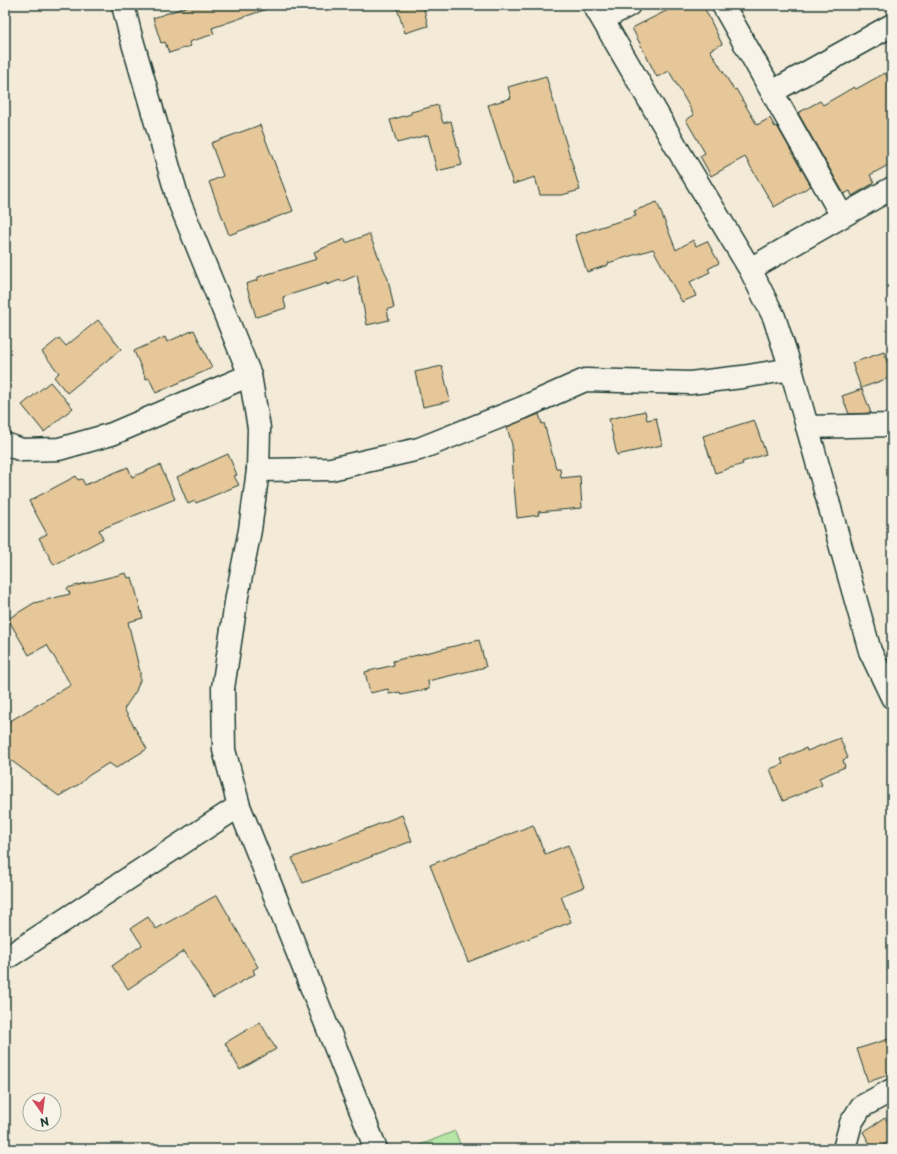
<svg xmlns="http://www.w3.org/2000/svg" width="897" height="1154" font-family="'Playpen Sans',sans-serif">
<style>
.green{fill:#b6e6a6;stroke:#6a926d}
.building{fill:#e5c799;stroke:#1f3d34}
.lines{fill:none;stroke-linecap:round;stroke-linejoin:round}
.minor-casing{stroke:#1f3d34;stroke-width:25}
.tertiary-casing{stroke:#1f3d34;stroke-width:25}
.minor{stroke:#f7f3e8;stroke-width:22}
.tertiary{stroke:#f7f3e8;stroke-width:22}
</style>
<rect width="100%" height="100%" fill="#f3ead8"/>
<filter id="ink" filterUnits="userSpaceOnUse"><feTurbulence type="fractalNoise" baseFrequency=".025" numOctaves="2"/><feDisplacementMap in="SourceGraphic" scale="8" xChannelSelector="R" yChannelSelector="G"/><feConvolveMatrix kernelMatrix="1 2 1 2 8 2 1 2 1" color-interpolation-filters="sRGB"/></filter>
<g filter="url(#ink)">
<path class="green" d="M 455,1131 L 462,1149 L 414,1149 L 413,1148 Z"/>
<path class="building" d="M 192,5 L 267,5 L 267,9 L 212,28 L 214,34 L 189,42 L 191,46 L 169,53 L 165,42 L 161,43 L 153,18 Z
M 396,5 L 423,5 L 428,26 L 405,33 Z
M 678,5 L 703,5 L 722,44 L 710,50 L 734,90 L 736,89 L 757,125 L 770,118 L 775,127 L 777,126 L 811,186 L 774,207 L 745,157 L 711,176 L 700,156 L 705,153 L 686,120 L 694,115 L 669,71 L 657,77 L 632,28 Z
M 885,73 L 892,84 L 892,163 L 870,175 L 874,183 L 852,196 L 850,191 L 844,194 L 798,113 L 820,101 L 823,105 L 854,87 L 856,89 Z
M 546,76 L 580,190 L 562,195 L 540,195 L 535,177 L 513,184 L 488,105 L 511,98 L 508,87 Z
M 438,105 L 443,123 L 451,121 L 462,165 L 437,171 L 428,135 L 397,143 L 390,120 L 411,114 L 411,112 Z
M 260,125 L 293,211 L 229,235 L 209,182 L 223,176 L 211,143 Z
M 657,202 L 676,250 L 693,240 L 696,246 L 707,241 L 719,263 L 708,269 L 710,272 L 690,282 L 696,296 L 682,302 L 653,249 L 608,263 L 608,265 L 587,272 L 575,235 L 636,216 L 634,211 Z
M 369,234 L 388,279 L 394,308 L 387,309 L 389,320 L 367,325 L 357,275 L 341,282 L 340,280 L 327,285 L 327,283 L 283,297 L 286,308 L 256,317 L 246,284 L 258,280 L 258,277 L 317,259 L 314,252 L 345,239 L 346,243 Z
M 98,320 L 121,349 L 67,393 L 54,377 L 59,373 L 42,352 L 59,338 L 66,346 Z
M 194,330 L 212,368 L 156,393 L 149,378 L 146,379 L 134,351 L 165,337 L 167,342 Z
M 884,352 L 892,377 L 861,388 L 852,363 Z
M 442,366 L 450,401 L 423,407 L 415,372 Z
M 50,382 L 73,408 L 44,432 L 22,405 Z
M 862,389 L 871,413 L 849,414 L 842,396 Z
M 645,411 L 647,420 L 656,418 L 662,445 L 617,455 L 609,419 Z
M 539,414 L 542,424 L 544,423 L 556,468 L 560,468 L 561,478 L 580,476 L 582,508 L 538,512 L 539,515 L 517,518 L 513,473 L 512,445 L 507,427 Z
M 754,420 L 766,454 L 742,462 L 743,464 L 715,473 L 703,436 Z
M 228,454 L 237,475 L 234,476 L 239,485 L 196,503 L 195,501 L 188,504 L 177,477 Z
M 160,465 L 175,499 L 99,530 L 103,539 L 54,565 L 39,538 L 47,534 L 29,501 L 76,476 L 78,480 L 82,479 L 85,485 L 128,467 L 132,477 Z
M 126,573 L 128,578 L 132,577 L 143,618 L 128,622 L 140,672 L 140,680 L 136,691 L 124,709 L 147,749 L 116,768 L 109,763 L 88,776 L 81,783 L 59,796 L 5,756 L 5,724 L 71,685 L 47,645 L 29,655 L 8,619 L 34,603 L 70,594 L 67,588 Z
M 479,640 L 486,667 L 428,681 L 429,689 L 401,695 L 400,692 L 389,694 L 388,689 L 370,693 L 365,672 L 394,665 L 393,661 Z
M 840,738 L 848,758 L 843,760 L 845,767 L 819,778 L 822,785 L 783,801 L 770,769 L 783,764 L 781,759 L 806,748 L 807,751 Z
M 402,815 L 412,841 L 303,883 L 292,858 Z
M 533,825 L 545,854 L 568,845 L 584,887 L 561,896 L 571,922 L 468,962 L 430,865 Z
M 217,895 L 258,967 L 253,970 L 255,974 L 213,998 L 184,951 L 128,989 L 112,966 L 142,945 L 131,928 L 148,917 L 156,929 Z
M 260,1022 L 276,1049 L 240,1070 L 225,1043 Z
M 892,1038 L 892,1071 L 887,1072 L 888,1075 L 868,1082 L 857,1049 Z
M 885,1118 L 892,1129 L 892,1140 L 877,1149 L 873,1149 L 863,1132 Z"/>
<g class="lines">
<defs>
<path id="minor" d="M 594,5 L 684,160 L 750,269 L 774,317 L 791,369 L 870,651 L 892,697
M 723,5 L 842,216
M 603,19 L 629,5
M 772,92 L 892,25
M 750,269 L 892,188
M 807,427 L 892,425
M 5,444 L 22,450 L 59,449 L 112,434 L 250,375
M 258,470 L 331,469 L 419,449 L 522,408 L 585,380 L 690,383 L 742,377 L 791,369
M 844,1149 L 851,1123 L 861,1107 L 892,1090"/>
<path id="tertiary" d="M 123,5 L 130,33 L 178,199 L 250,375 L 259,428 L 258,470 L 250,530 L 237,596 L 223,688 L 224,750 L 239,806 L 376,1149
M 5,959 L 239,806"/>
</defs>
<use href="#minor" class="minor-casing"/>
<use href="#tertiary" class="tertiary-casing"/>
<use href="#minor" class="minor"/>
<use href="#tertiary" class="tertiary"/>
</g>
</g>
<rect width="897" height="1154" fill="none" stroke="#f7f3e8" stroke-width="20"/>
<rect x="10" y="10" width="877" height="1134" fill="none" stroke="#1f3d34" stroke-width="1.5" filter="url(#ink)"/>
<g transform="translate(42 1112) rotate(166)"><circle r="19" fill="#f7f3e8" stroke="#a1aaa0"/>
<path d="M0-3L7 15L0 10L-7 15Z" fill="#d1495b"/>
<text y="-6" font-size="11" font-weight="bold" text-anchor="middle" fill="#1f3d34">N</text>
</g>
</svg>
